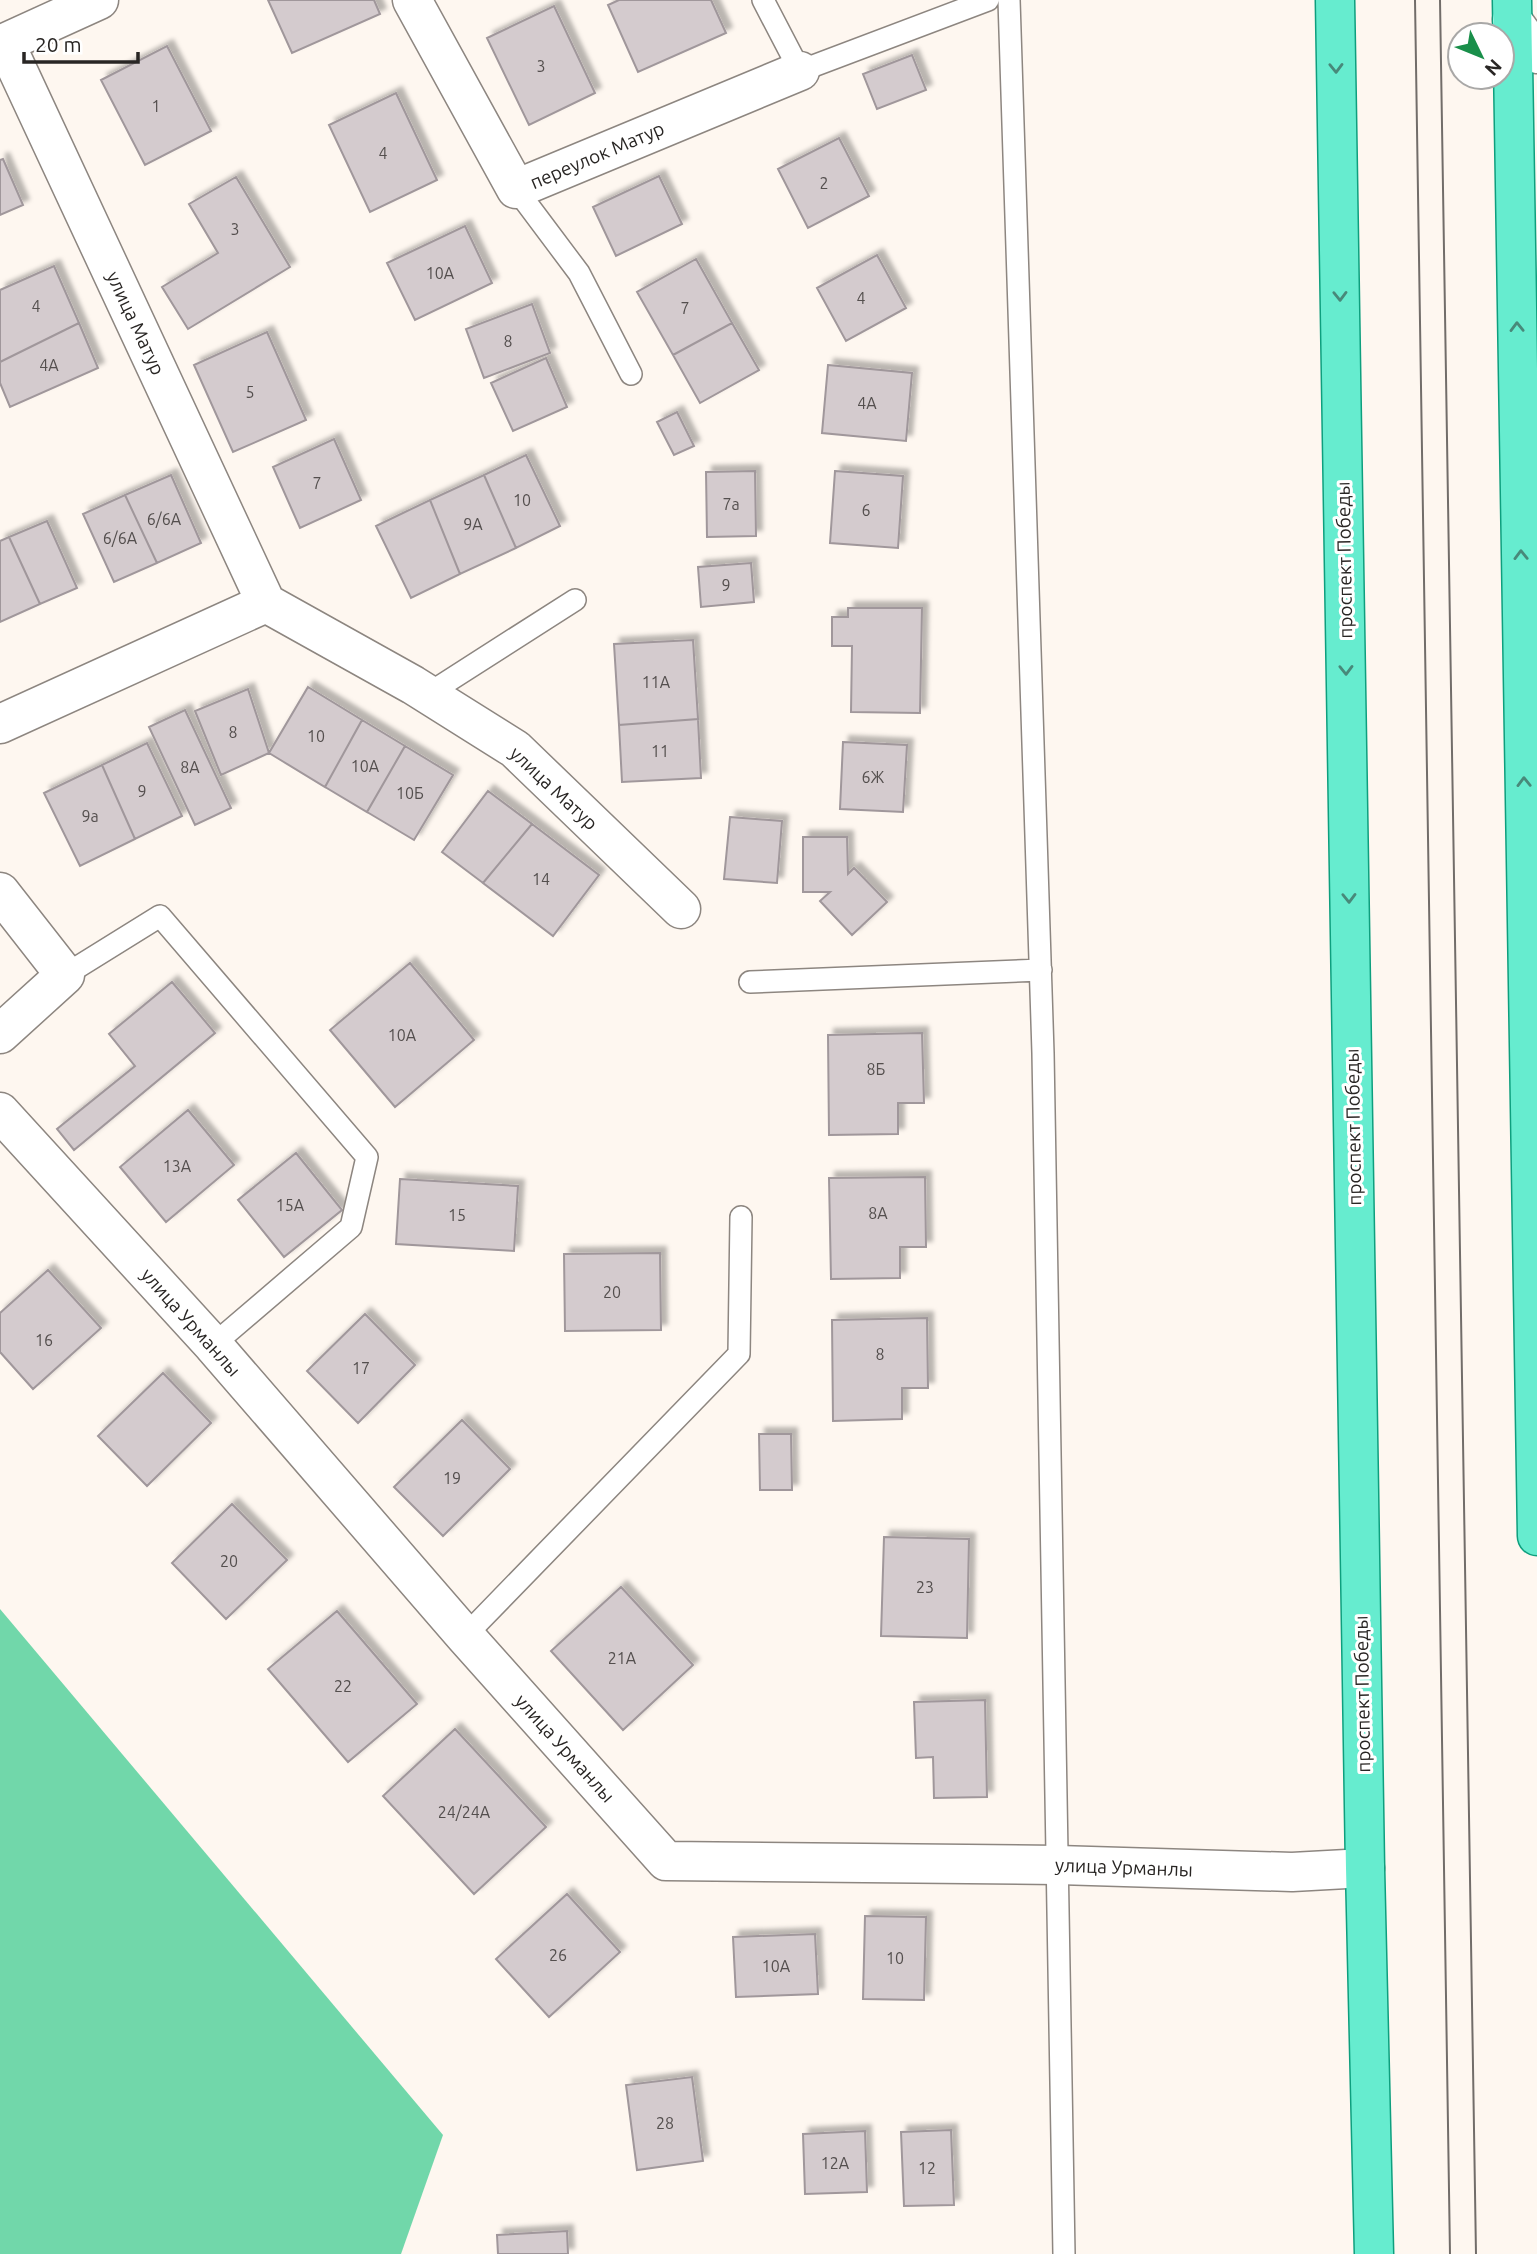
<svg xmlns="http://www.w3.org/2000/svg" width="1537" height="2254" font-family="Ubuntu,sans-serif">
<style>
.forest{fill:#71d7aa}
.building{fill:#d4cbce;stroke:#a0979b;stroke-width:2;filter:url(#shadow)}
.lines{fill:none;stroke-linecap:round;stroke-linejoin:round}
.service-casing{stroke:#8d8680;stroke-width:24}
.minor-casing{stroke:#8d8680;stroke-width:41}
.primary-casing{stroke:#0e9f7e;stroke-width:41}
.service{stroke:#fff;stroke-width:21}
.minor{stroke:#fff;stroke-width:38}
.primary{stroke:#66eccf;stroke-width:38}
.tram{stroke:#726d6a;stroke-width:2}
.oneway{stroke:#48897a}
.labels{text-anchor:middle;stroke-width:6;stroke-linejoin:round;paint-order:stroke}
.number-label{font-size:16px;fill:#544f4e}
.street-label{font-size:19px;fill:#292624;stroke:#fff}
</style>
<defs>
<filter id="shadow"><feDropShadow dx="6" dy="-6" stdDeviation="2" flood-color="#0004"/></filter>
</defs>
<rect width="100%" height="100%" fill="#fef7f0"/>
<path class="forest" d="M 0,1609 L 443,2135 L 401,2254 L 0,2254 Z"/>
<path class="building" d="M 268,0 L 374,0 L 380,14 L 292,53 Z
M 619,0 L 711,0 L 726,33 L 638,72 L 608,5 Z
M 554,6 L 595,93 L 529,125 L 487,38 Z
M 167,46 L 211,131 L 145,165 L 101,80 Z
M 912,55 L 926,90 L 877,109 L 863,74 Z
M 396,93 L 437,180 L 370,212 L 329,125 Z
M 839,138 L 869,196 L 808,228 L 778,169 Z
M 3,159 L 23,205 L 0,215 L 0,160 Z
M 659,176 L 682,224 L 616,256 L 593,207 Z
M 236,177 L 290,267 L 188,329 L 162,287 L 218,253 L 189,204 Z
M 465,226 L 492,283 L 415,320 L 387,263 Z
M 877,255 L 906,308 L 846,341 L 817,288 Z
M 696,259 L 732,323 L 673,355 L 637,292 Z
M 54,266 L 79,323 L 0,362 L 0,290 Z
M 532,304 L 550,353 L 484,378 L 466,329 Z
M 79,323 L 98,368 L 10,407 L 0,383 L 0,362 Z
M 732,323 L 759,370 L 700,403 L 673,355 Z
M 267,332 L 306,420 L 233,452 L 194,365 Z
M 546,358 L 567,407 L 513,431 L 491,383 Z
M 828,365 L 912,373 L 906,441 L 822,433 Z
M 677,412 L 694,446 L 674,455 L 657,422 Z
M 334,439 L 361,500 L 300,528 L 273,467 Z
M 526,455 L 560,526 L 516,548 L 484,475 Z
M 755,471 L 756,536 L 707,537 L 706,472 Z
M 835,471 L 903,476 L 898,548 L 830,543 Z
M 171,475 L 201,543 L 157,563 L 125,495 Z
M 484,475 L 516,548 L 460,574 L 430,500 Z
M 125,495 L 157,563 L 114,582 L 83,514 Z
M 430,500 L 460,574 L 411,598 L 376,526 Z
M 47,521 L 77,588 L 40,604 L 9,537 Z
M 9,537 L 40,604 L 0,622 L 0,541 Z
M 751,563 L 754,602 L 701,607 L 698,567 Z
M 848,608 L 922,608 L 920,713 L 851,712 L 852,646 L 832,646 L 832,617 L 848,617 Z
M 693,640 L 698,719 L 619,725 L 614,644 Z
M 308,687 L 362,720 L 325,787 L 269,753 Z
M 248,689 L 269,753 L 221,775 L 195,711 Z
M 185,710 L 231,808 L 195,825 L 149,727 Z
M 698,719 L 701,778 L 622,782 L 619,725 Z
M 362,720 L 405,746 L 367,812 L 325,787 Z
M 843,742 L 907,745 L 903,812 L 840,809 Z
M 147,743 L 182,816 L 135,839 L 102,765 Z
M 405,746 L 453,775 L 414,840 L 367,812 Z
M 102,765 L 135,839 L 80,866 L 44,793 Z
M 488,791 L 532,824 L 483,883 L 442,852 Z
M 730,817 L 782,821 L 777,883 L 724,879 Z
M 532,824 L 599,875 L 553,936 L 483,883 Z
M 803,837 L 847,837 L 848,874 L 854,868 L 887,902 L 852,935 L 820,901 L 830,892 L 803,892 Z
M 410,963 L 474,1040 L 395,1107 L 330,1030 Z
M 172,982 L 215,1033 L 74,1150 L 57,1129 L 135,1066 L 109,1034 Z
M 922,1033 L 924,1103 L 898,1103 L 898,1134 L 829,1135 L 828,1035 Z
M 188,1110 L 234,1165 L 166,1222 L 120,1167 Z
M 296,1153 L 342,1210 L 284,1257 L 238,1200 Z
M 925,1177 L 926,1247 L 900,1247 L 900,1278 L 831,1279 L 829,1178 Z
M 400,1179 L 518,1186 L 514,1251 L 396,1244 Z
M 660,1253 L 661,1330 L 565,1331 L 564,1254 Z
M 48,1270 L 101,1328 L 33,1389 L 0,1352 L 0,1313 Z
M 365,1314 L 415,1365 L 358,1423 L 307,1371 Z
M 927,1318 L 928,1388 L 902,1388 L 902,1419 L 833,1421 L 832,1320 Z
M 163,1373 L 211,1423 L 147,1486 L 98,1436 Z
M 462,1420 L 510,1469 L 443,1536 L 394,1487 Z
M 759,1434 L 791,1434 L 792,1490 L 760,1490 Z
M 232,1504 L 287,1560 L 226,1619 L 172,1563 Z
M 884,1537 L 969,1539 L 967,1638 L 881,1636 Z
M 621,1587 L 693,1665 L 623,1730 L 551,1651 Z
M 337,1611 L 417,1704 L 348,1762 L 268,1669 Z
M 985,1700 L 987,1797 L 934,1798 L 933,1757 L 916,1758 L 914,1702 Z
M 455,1729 L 546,1827 L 474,1894 L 383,1796 Z
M 567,1894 L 620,1952 L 549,2017 L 496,1959 Z
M 865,1916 L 926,1917 L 924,2000 L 863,1999 Z
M 815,1934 L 818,1994 L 736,1997 L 733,1937 Z
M 692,2077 L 703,2161 L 637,2170 L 626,2085 Z
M 951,2130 L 954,2205 L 904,2206 L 901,2132 Z
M 865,2131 L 867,2192 L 805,2194 L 803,2134 Z
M 567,2231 L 568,2254 L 498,2254 L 497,2235 Z"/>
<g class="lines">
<defs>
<path id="service" d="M 763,0 L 800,71 L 988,0
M 1009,0 L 1043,1053 L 1064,2254
M 516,189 L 579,273 L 631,374
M 428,694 L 575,600
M 65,975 L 160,916 L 367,1157 L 351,1227 L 213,1345
M 750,982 L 1041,970
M 465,1636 L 739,1354 L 741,1217"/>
<path id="minor" d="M 412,0 L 516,189 L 800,71
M 1512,20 L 1537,54
M 5,43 L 266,603
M 0,45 L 99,0
M 0,724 L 266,603 L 413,685 L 515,749 L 681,909
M 0,892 L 65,975 L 0,1034
M 0,1112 L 213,1345 L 465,1636 L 666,1861 L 1058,1865 L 1292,1872 L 1365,1868"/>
<path id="primary" d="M 1335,0 L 1365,1868 L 1374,2254
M 1512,0 L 1537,1536"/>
</defs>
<use href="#service" class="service-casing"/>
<use href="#minor" class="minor-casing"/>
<use href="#primary" class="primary-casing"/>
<use href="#service" class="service"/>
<use href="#minor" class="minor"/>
<use href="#primary" class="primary"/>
<path class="tram" d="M 1415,0 L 1450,2254
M 1440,0 L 1476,2254"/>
</g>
<defs><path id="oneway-chevron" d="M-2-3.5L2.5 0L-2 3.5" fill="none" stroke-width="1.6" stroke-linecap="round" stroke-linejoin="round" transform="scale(1.75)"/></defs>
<g class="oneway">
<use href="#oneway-chevron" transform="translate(1336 68) rotate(89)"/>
<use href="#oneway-chevron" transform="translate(1340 296) rotate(89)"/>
<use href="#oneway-chevron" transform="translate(1517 327) rotate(-91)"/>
<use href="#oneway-chevron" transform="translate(1521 555) rotate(-91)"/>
<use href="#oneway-chevron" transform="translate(1346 670) rotate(89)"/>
<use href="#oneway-chevron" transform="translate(1524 782) rotate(-91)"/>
<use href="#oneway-chevron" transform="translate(1349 898) rotate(89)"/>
</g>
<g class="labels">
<g class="number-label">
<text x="541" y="72">3</text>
<text x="156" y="112">1</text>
<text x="383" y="159">4</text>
<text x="824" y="189">2</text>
<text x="235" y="235">3</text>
<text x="440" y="279">10А</text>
<text x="861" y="304">4</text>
<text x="36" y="312">4</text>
<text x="685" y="314">7</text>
<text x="508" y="347">8</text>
<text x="49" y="371">4А</text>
<text x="250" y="398">5</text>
<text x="867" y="409">4А</text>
<text x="317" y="489">7</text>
<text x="522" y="506">10</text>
<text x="731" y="510">7а</text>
<text x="866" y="516">6</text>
<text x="164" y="525">6/6А</text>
<text x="473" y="530">9А</text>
<text x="120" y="544">6/6А</text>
<text x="726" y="591">9</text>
<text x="656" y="688">11А</text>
<text x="233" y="738">8</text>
<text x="316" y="742">10</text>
<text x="660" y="757">11</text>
<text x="365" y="772">10А</text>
<text x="190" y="773">8А</text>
<text x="873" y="783">6Ж</text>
<text x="142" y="797">9</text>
<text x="410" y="799">10Б</text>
<text x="90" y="822">9а</text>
<text x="541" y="885">14</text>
<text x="402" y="1041">10А</text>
<text x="876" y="1075">8Б</text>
<text x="177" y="1172">13А</text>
<text x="290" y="1211">15А</text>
<text x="878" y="1219">8А</text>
<text x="457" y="1221">15</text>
<text x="612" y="1298">20</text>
<text x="44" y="1346">16</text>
<text x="880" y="1360">8</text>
<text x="361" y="1374">17</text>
<text x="452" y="1484">19</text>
<text x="229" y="1567">20</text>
<text x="925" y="1593">23</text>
<text x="622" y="1664">21А</text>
<text x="343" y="1692">22</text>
<text x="464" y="1818">24/24А</text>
<text x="558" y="1961">26</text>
<text x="895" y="1964">10</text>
<text x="776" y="1972">10А</text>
<text x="665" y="2129">28</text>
<text x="835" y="2169">12А</text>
<text x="927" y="2174">12</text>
</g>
<g class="street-label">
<text transform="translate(597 155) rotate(-23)" y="7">переулок Матур</text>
<text transform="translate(136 323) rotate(65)" y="7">улица Матур</text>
<text transform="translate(1344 560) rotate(-91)" y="7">проспект Победы</text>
<text transform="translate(554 788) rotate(43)" y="7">улица Матур</text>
<text transform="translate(1353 1127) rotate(-91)" y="7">проспект Победы</text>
<text transform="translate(191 1322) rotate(48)" y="7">улица Урманлы</text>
<text transform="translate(1362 1694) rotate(-91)" y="7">проспект Победы</text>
<text transform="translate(565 1748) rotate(48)" y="7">улица Урманлы</text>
<text transform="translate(1124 1867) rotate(2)" y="7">улица Урманлы</text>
</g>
</g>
<g transform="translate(1481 56) rotate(133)"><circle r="33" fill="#ffffff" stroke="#a9a8a7" stroke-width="2"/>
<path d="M0-5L12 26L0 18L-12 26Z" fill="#198f4a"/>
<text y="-10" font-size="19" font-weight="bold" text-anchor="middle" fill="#292624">N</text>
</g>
<path d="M24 52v10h114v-10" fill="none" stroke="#292624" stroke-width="3.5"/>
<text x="35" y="52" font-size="21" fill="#292624" stroke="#ffffff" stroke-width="5" paint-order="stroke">20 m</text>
</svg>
